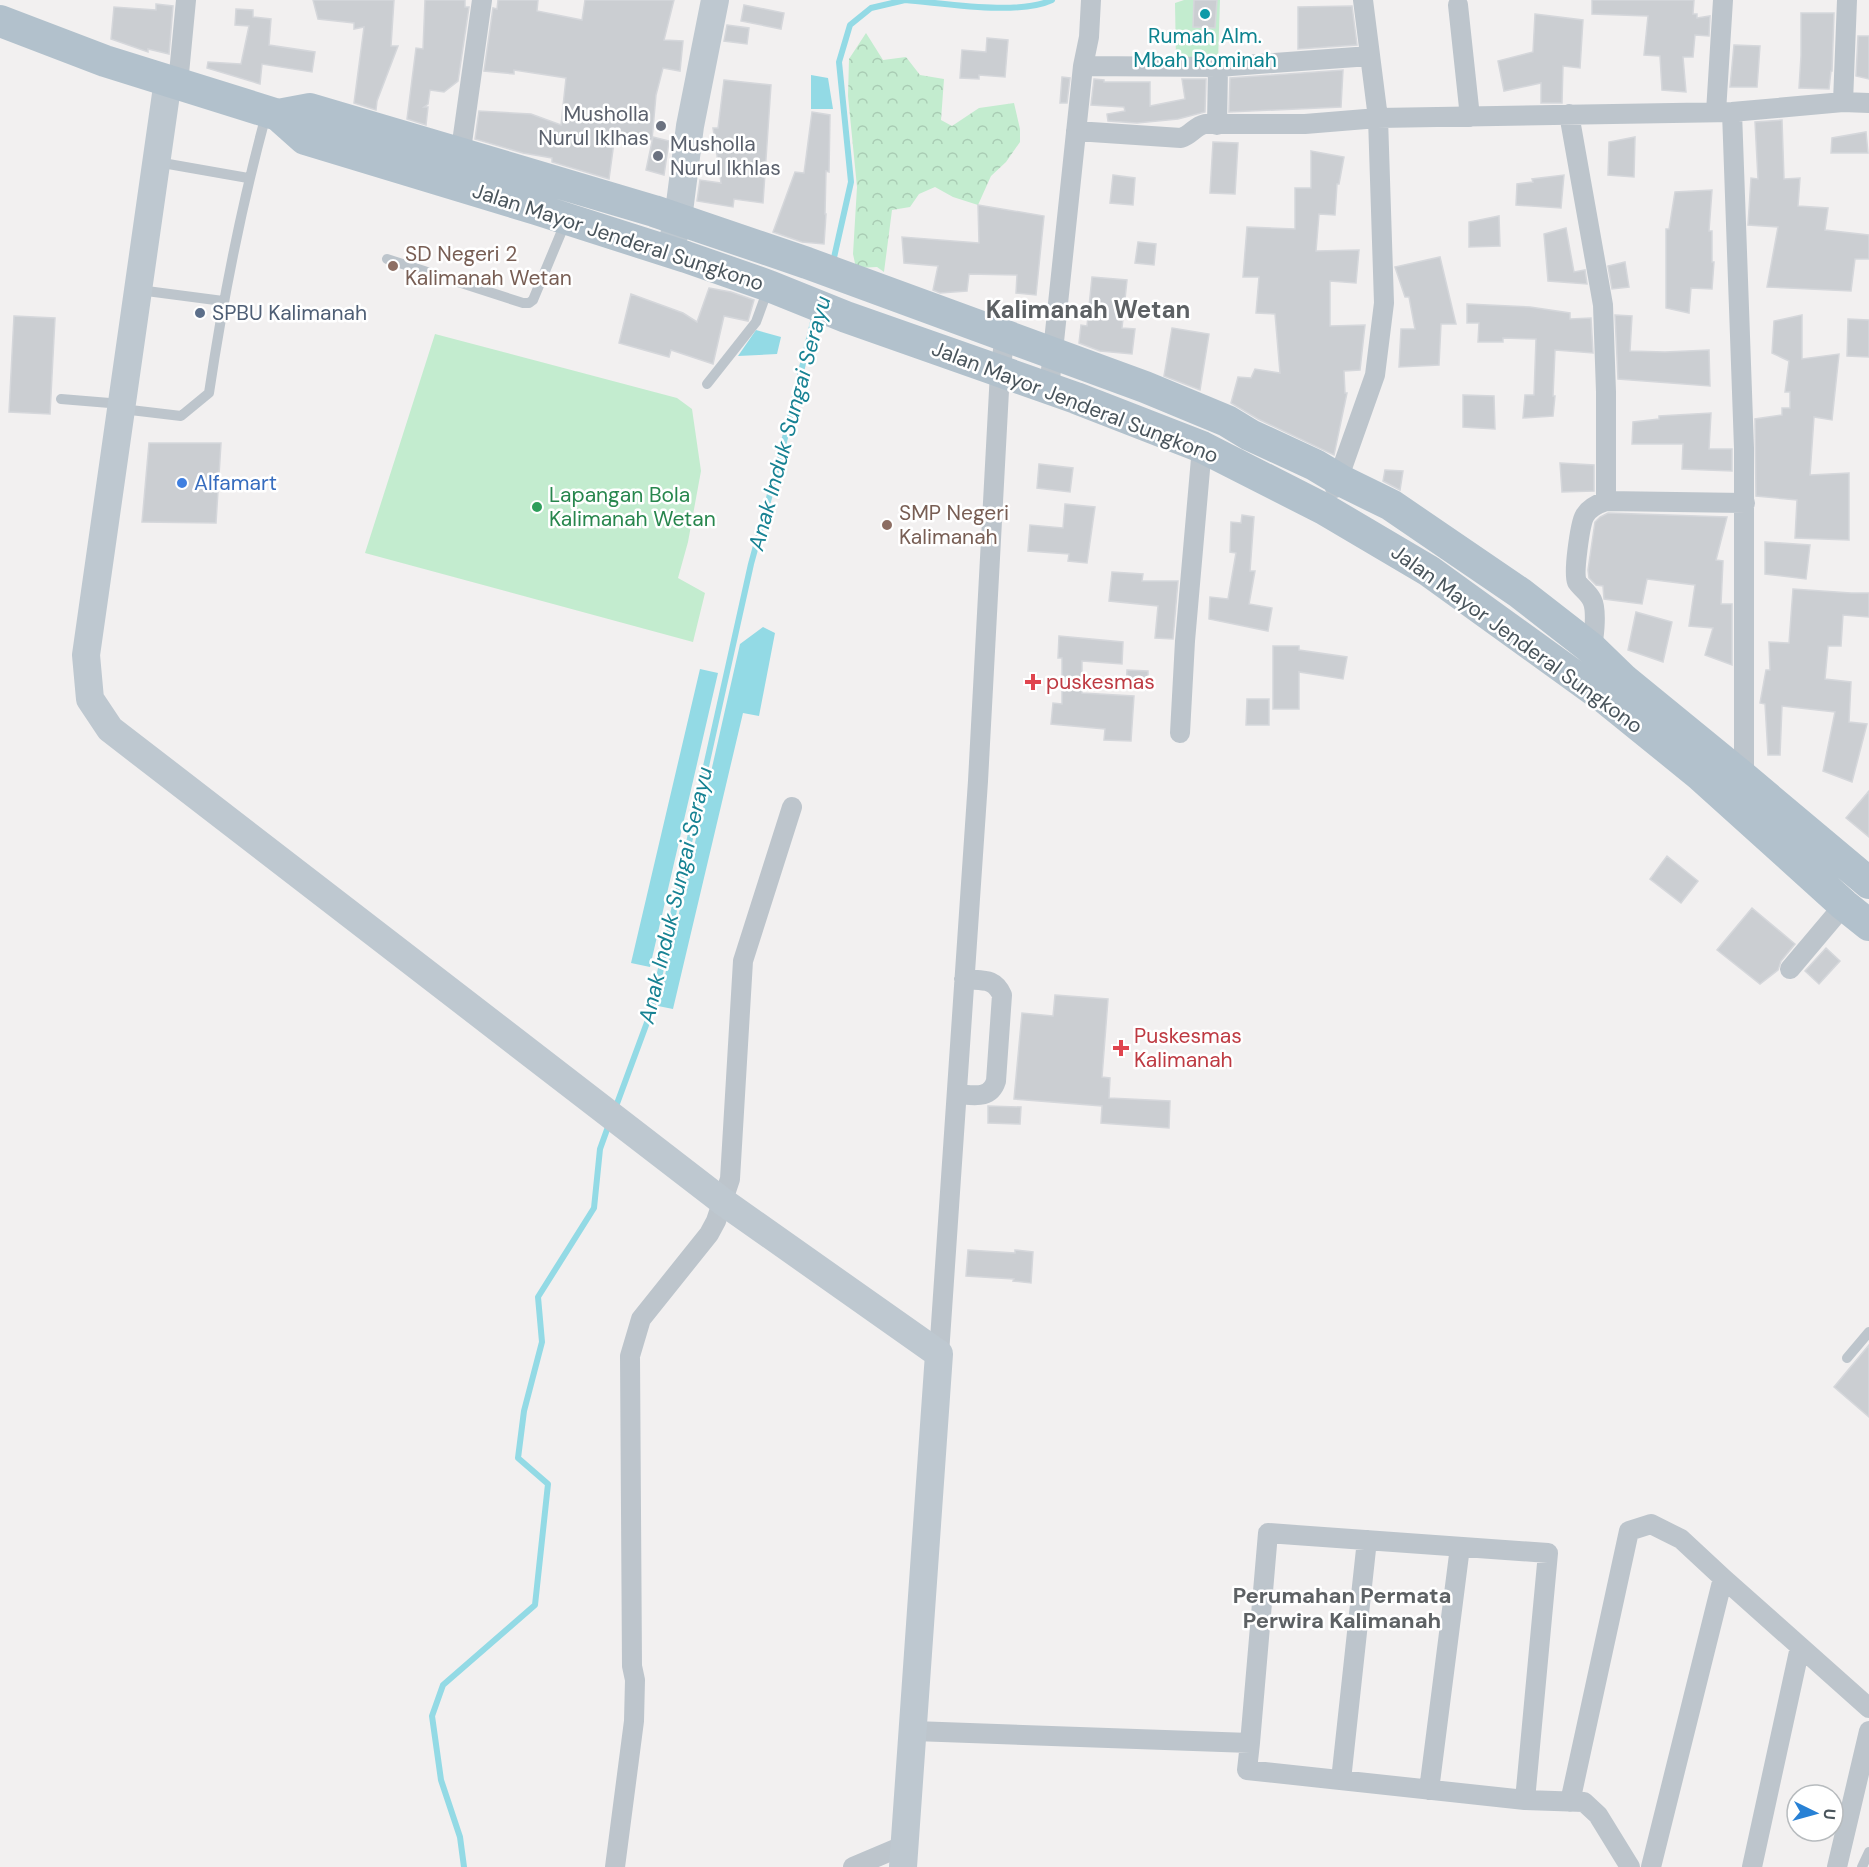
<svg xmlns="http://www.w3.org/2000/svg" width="1869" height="1867" font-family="'DM Sans',sans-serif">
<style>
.green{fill:#c3eccf}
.forest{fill:url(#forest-crowns)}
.water{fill:#93dae5}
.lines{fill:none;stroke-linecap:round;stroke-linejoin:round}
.stream{stroke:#93dae5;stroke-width:6}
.building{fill:#cbced2;stroke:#d5d7db;stroke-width:1.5}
.lane{stroke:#bdc5cc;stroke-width:10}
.street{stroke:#bdc5cc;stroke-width:20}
.secondary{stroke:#bec8d0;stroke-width:28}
.primary{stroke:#b2c1cc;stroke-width:32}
.culture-dot{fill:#0f9aa8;stroke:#fff;stroke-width:2}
.worship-dot{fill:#6b7280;stroke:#fff;stroke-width:2}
.education-dot{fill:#8d6e63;stroke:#fff;stroke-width:2}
.service-dot{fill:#5c6f8a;stroke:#fff;stroke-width:2}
.shop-dot{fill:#3f7fe0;stroke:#fff;stroke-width:2}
.leisure-dot{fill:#2e9e5b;stroke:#fff;stroke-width:2}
.health-dot{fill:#e0444e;stroke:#fff;stroke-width:2}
.labels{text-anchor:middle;stroke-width:5;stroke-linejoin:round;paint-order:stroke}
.culture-label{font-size:21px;fill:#0d838f;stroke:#fff}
.worship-label{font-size:21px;fill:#5b616d;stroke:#fff;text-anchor:end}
.street-label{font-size:21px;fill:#4a555c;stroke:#fff}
.education-label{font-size:21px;fill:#785e54;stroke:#fff;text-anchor:start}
.service-label{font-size:21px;fill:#4e5e75;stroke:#fff;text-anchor:start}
.shop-label{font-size:21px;fill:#366cbe;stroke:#fff;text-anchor:start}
.leisure-label{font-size:21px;fill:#27864d;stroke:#fff;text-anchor:start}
.health-label{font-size:21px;fill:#be3a42;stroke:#fff;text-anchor:start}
.water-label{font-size:22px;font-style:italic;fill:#178293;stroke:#fff}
.neighbourhood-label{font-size:22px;font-weight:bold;fill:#5d6164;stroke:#fff}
.quarter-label{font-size:24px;font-weight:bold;fill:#5d6164;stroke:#fff}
</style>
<defs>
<pattern id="forest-crowns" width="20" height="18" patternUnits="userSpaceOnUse" patternTransform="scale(1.5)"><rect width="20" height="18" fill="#c3eccf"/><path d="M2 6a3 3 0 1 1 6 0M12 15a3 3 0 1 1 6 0" fill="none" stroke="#a9ccb4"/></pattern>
</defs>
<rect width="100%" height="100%" fill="#f2f0f0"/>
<path class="green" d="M 1184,0 L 1220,0 L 1218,61 L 1176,61 L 1175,3 Z
M 435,334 L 677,398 L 692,409 L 701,471 L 688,542 L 678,578 L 705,593 L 693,642 L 365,553 Z"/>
<path class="forest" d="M 866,33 L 883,60 L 906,57 L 920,75 L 944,79 L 941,120 L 952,126 L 979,108 L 1014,103 L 1020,129 L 1020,142 L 1006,162 L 991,176 L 978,205 L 953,197 L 935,187 L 919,194 L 910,207 L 892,210 L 884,272 L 877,267 L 856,268 L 853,254 L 857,187 L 848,96 L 849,59 Z"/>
<path class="water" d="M 811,75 L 828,78 L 833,109 L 811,109 Z
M 756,330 L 781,337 L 777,354 L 738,356 Z
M 763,627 L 775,633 L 759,716 L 743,713 L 673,1009 L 658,1006 L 740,644 Z
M 700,669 L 718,673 L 650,967 L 631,963 Z"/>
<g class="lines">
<path class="stream" d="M 905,0 C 944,3 1018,16 1052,0
M 833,262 L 851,182 L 839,62 L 850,25 L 871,8 L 905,0
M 615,1109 L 652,1009 L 751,564 L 782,450 L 815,314
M 464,1867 L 460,1837 L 441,1780 L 432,1716 L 443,1685 L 535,1605 L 548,1484 L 518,1458 L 524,1411 L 542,1342 L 538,1297 L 594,1208 L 600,1149 L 609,1124"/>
</g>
<path class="building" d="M 313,0 L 394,0 L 391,46 L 398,46 L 377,101 L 376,110 L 354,103 L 364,27 L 354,29 L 354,23 L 318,19 Z
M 425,0 L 465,0 L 465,7 L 469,7 L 458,81 L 444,92 L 430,90 L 428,104 L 424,107 L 428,107 L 426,125 L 407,119 L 416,48 L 423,49 Z
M 498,0 L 538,0 L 537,11 L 582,20 L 585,0 L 674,0 L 664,40 L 683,41 L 680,71 L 663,68 L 656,95 L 652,140 L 615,135 L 609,179 L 552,162 L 552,158 L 523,153 L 475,139 L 479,111 L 531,114 L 561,125 L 566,78 L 514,70 L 514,74 L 484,71 L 493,8 L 497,9 Z
M 1194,0 L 1217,0 L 1215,28 L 1193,27 Z
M 1592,0 L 1694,0 L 1693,14 L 1697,14 L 1697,18 L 1710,16 L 1709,36 L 1695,35 L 1693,57 L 1683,57 L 1686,92 L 1662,90 L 1660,56 L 1644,55 L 1648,16 L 1592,14 Z
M 156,4 L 173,6 L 169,54 L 148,49 L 148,52 L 111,39 L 114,7 L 156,10 Z
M 744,5 L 784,13 L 781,29 L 741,21 Z
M 1352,6 L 1357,45 L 1298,49 L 1298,7 Z
M 236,9 L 253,10 L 253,17 L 271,19 L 269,45 L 315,52 L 312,72 L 262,64 L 260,84 L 207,68 L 208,62 L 241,64 L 249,26 L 235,25 Z
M 1801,13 L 1834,13 L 1832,71 L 1831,71 L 1829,89 L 1799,88 L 1801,56 Z
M 1535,14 L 1583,20 L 1580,68 L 1563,66 L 1562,103 L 1541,103 L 1541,83 L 1504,91 L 1498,61 L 1533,52 Z
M 727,25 L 749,28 L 747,44 L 724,41 Z
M 1858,36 L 1869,36 L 1869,79 L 1856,76 Z
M 987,38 L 1008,40 L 1005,77 L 979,75 L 979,79 L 960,78 L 962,50 L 986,52 Z
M 1734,45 L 1760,46 L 1757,87 L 1730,87 Z
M 1343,70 L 1341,107 L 1229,112 L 1230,78 Z
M 1062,77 L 1070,78 L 1067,103 L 1060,103 Z
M 1094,79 L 1104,80 L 1104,82 L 1150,82 L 1150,106 L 1185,99 L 1182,79 L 1206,79 L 1205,112 L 1178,119 L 1137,123 L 1108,121 L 1107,114 L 1125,111 L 1124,107 L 1091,105 Z
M 724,80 L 771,85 L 763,203 L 734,199 L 733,207 L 697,201 L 700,180 L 721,183 L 713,128 L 718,128 Z
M 812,112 L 830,115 L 829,172 L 826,171 L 825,214 L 826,214 L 824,244 L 802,242 L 773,232 L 795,172 L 804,173 Z
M 1782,120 L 1784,179 L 1800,178 L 1798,206 L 1828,208 L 1825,230 L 1869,235 L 1869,259 L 1855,259 L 1851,291 L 1767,287 L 1778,227 L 1748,225 L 1751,178 L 1758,179 L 1755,122 Z
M 1866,132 L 1868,153 L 1831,153 L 1832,138 Z
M 653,137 L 669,141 L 664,175 L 646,170 Z
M 1635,137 L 1634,177 L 1608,175 L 1609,142 Z
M 1213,142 L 1238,143 L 1235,194 L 1210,193 Z
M 1311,151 L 1344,157 L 1339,184 L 1337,184 L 1335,215 L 1319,214 L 1316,251 L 1359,250 L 1356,283 L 1330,281 L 1330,326 L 1365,325 L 1360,370 L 1344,371 L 1345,393 L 1347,393 L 1334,455 L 1258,419 L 1231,403 L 1238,377 L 1251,378 L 1255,369 L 1280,373 L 1275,314 L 1256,313 L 1259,277 L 1243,277 L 1247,227 L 1295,229 L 1295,188 L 1311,188 Z
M 1113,175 L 1135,178 L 1133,205 L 1110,203 Z
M 1564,175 L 1561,208 L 1516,205 L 1517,184 L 1533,182 L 1532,179 Z
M 1712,190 L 1709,231 L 1712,231 L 1712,262 L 1714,262 L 1712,289 L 1691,288 L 1689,313 L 1666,308 L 1666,229 L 1669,229 L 1675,192 Z
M 978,205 L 1044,216 L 1036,295 L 1016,293 L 1017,275 L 969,274 L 967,291 L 940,293 L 933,290 L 938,266 L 904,263 L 902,237 L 979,243 Z
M 1499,216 L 1500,246 L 1469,247 L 1469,222 Z
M 1566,228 L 1574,272 L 1585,270 L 1587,284 L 1548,281 L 1544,234 Z
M 1138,242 L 1156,244 L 1154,265 L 1135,263 Z
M 1440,257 L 1456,324 L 1441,324 L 1439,365 L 1399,367 L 1401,329 L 1415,329 L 1409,297 L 1405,297 L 1395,267 Z
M 1625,262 L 1629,287 L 1612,289 L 1608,266 Z
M 1092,277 L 1127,280 L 1122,328 L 1135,329 L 1132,354 L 1100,351 L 1079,343 L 1081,325 L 1087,326 Z
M 709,288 L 731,292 L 754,300 L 748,321 L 724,316 L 713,364 L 671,350 L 669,357 L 619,343 L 631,294 L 683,313 L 697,322 Z
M 1467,304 L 1530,307 L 1570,313 L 1570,319 L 1591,318 L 1593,353 L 1555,350 L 1553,396 L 1555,396 L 1553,416 L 1523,418 L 1525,395 L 1534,395 L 1536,339 L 1503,338 L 1503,342 L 1478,342 L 1479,323 L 1467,323 Z
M 1615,315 L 1632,316 L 1630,351 L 1665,352 L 1709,350 L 1710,386 L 1618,379 Z
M 1802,315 L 1802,359 L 1839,354 L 1832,420 L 1814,417 L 1810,475 L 1849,473 L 1849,540 L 1795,538 L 1797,500 L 1756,496 L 1755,419 L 1782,415 L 1782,408 L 1790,408 L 1790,392 L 1785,392 L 1789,361 L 1772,353 L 1774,321 Z
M 14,316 L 55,318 L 50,414 L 9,412 Z
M 1848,319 L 1869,320 L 1869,357 L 1847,356 Z
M 1172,328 L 1209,334 L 1200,390 L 1164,376 Z
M 1463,395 L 1494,396 L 1495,429 L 1463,427 Z
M 1711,413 L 1709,449 L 1732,449 L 1732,471 L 1682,469 L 1683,444 L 1632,444 L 1633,422 L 1659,419 L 1659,416 Z
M 149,443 L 221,443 L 216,523 L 142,522 Z
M 1560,463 L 1594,465 L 1594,491 L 1562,492 Z
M 1039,464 L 1073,468 L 1070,492 L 1037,488 Z
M 1385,470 L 1403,471 L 1400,490 L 1383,481 Z
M 1065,504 L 1095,507 L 1087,563 L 1068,561 L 1069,554 L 1028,551 L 1030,525 L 1063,528 Z
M 1608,513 L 1727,517 L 1716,560 L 1723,561 L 1721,604 L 1732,604 L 1732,665 L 1705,655 L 1713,628 L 1689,626 L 1695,585 L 1647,579 L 1642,604 L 1604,599 L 1603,586 L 1596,585 L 1589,578 L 1588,570 L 1595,522 L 1600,517 Z
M 1242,515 L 1254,517 L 1250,571 L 1255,571 L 1249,604 L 1272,608 L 1268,631 L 1209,619 L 1210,597 L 1228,599 L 1236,553 L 1230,552 L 1231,522 L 1241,523 Z
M 1765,542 L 1810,545 L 1806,579 L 1765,574 Z
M 1112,572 L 1143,574 L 1142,581 L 1178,581 L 1173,639 L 1155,638 L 1158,606 L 1109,601 Z
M 1793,589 L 1851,593 L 1869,593 L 1869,617 L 1843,615 L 1841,646 L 1828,646 L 1825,679 L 1851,682 L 1849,722 L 1867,724 L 1852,782 L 1823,771 L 1835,712 L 1782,706 L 1780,755 L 1768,755 L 1765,704 L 1760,703 L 1766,670 L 1770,670 L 1769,642 L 1789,643 Z
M 1636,612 L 1672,622 L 1663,662 L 1628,650 Z
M 1059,636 L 1123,642 L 1122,664 L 1082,661 L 1082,693 L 1134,696 L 1131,741 L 1104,740 L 1105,729 L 1051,724 L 1053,703 L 1062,704 L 1062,658 L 1058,658 Z
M 1273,646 L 1299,646 L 1299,650 L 1347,657 L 1343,679 L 1299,672 L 1299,709 L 1273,709 Z
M 1127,670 L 1148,671 L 1148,690 L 1126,689 Z
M 1247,699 L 1269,699 L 1269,725 L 1246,725 Z
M 1869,791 L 1869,837 L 1846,818 Z
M 1667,856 L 1698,881 L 1681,903 L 1650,879 Z
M 1752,908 L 1795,944 L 1781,961 L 1778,970 L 1760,984 L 1717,950 Z
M 1826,948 L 1840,961 L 1819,984 L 1805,971 Z
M 1055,995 L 1108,999 L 1102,1077 L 1110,1078 L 1109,1098 L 1170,1101 L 1169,1128 L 1101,1123 L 1102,1106 L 1014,1099 L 1022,1013 L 1053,1016 Z
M 988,1106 L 1021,1107 L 1020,1124 L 988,1123 Z
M 968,1250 L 1015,1253 L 1015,1250 L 1033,1252 L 1031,1283 L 1013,1281 L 1014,1279 L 966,1276 Z
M 1869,1345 L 1869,1417 L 1834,1387 Z"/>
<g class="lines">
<path class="lane" d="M 157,162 L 248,178
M 387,259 L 523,303 L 529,303 L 533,300 L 566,221
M 139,290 L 223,301
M 707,384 L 756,322 L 768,289
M 61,399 L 122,404
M 122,409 L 181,416 L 209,393 C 223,299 241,207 266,115
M 1847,1358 L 1869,1332
M 1862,1867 L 1869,1852"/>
<path class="street" d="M 1458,5 L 1470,117
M 1083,66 L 1218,67 L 1370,56
M 178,84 L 186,0
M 1843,102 L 1847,0
M 1716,112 L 1723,0
M 1732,112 L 1744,448 L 1744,778 L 1741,783
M 1569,114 L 1603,305 L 1606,392 L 1606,501
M 1217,125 L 1218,67
M 1076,131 L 1181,138 C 1191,135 1195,126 1205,124 L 1305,124 L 1378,118 L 1732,112 L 1843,102 L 1869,103
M 459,164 L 482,0
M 1049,389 L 1083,66 L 1089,37 L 1091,0
M 1335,488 L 1375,375 L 1384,303 L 1378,118 L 1363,0
M 1588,654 C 1595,645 1597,610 1592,600 C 1588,592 1581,588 1577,582 C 1573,573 1580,526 1584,517 C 1588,508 1597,504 1606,501 L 1745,503
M 1180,733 L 1185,641 L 1202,447
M 1790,969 L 1844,905
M 957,1094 C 973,1095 990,1100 996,1081 L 1002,995 C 994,977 982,981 964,979
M 939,1354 L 978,781 L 1000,372 L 1005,336
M 914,1731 L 1250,1743 L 1268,1533 L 1548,1553 L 1525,1800
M 1250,1743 L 1247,1770 L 1525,1800 L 1584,1802 L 1598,1815 L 1630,1867
M 1341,1780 L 1367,1540
M 1429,1790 L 1460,1547
M 1570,1802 L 1629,1531 L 1651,1524 L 1681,1539 L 1723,1578 L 1869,1708
M 615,1867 L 634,1721 L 635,1680 L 632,1666 L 630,1356 L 641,1319 L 709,1234 L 716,1221 L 730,1179 L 743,961 L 792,807
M 853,1867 L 905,1845
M 1651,1867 L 1723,1578
M 1752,1867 L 1800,1647
M 1837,1867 L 1869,1731"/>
<path class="secondary" d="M 168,80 L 86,655 L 90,699 L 110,729 L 722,1201 L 939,1354 L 903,1867
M 670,252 L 678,219 L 690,126 L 715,0"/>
<path class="primary" d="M 0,21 L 105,61 L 278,115 L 305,139 L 536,209 L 686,257 L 769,286 L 846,317 L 1076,398 L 1202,447 L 1324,509 L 1429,571 L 1605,698 L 1700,775 L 1844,905 L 1869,925
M 278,115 L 310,109 L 654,211 L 807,263 L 1145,387 L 1227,421 L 1250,435 L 1315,465 L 1340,480 L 1391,505 L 1520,593 L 1592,649 L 1624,680 L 1744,778 L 1869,883"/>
</g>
<circle class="culture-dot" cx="1205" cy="14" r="6"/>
<g class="worship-dot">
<circle cx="661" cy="126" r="6"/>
<circle cx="658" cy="156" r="6"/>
</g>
<g class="education-dot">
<circle cx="393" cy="266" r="6"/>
<circle cx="887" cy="525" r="6"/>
</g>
<circle class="service-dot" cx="200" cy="313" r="6"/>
<circle class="shop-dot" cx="182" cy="483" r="6"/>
<circle class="leisure-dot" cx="537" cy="507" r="6"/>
<g class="health-dot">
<path d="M1030 673h6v6h6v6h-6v6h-6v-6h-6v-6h6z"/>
<path d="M1118 1039h6v6h6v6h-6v6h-6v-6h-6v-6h6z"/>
</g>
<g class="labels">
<g class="culture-label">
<text x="1205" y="43">Rumah Alm.<tspan x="1205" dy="24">Mbah Rominah</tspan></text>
</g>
<g class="worship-label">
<text x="649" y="121">Musholla<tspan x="649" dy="24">Nurul Iklhas</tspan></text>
<text x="670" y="151" text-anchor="start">Musholla<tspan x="670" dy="24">Nurul Ikhlas</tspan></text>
</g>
<g class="street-label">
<text transform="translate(618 237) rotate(18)" y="7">Jalan Mayor Jenderal Sungkono</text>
<text transform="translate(1075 402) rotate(21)" y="7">Jalan Mayor Jenderal Sungkono</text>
<text transform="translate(1517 639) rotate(36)" y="7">Jalan Mayor Jenderal Sungkono</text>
</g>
<g class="education-label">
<text x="405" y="261">SD Negeri 2<tspan x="405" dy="24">Kalimanah Wetan</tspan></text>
<text x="899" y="520">SMP Negeri<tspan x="899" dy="24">Kalimanah</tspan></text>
</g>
<g class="service-label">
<text x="212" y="320">SPBU Kalimanah</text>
</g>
<g class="shop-label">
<text x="194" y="490">Alfamart</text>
</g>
<g class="leisure-label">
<text x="549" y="502">Lapangan Bola<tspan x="549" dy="24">Kalimanah Wetan</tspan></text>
</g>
<g class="health-label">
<text x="1046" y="689">puskesmas</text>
<text x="1134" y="1043">Puskesmas<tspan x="1134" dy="24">Kalimanah</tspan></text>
</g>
<g class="water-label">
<text transform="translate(789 423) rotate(-75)" y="8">Anak Induk Sungai Serayu</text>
<text transform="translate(675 895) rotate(-77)" y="8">Anak Induk Sungai Serayu</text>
</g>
<g class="neighbourhood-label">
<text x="1342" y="1603">Perumahan Permata<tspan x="1342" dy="25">Perwira Kalimanah</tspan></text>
</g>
<g class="quarter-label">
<text x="1088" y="318">Kalimanah Wetan</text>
</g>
</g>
<g transform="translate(1815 1813) rotate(95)"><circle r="28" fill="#ffffff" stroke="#b7bbbe" stroke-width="1.5"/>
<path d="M0-4.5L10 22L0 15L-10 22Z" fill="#2881d5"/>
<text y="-9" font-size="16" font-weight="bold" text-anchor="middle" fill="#4a555c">U</text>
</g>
</svg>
